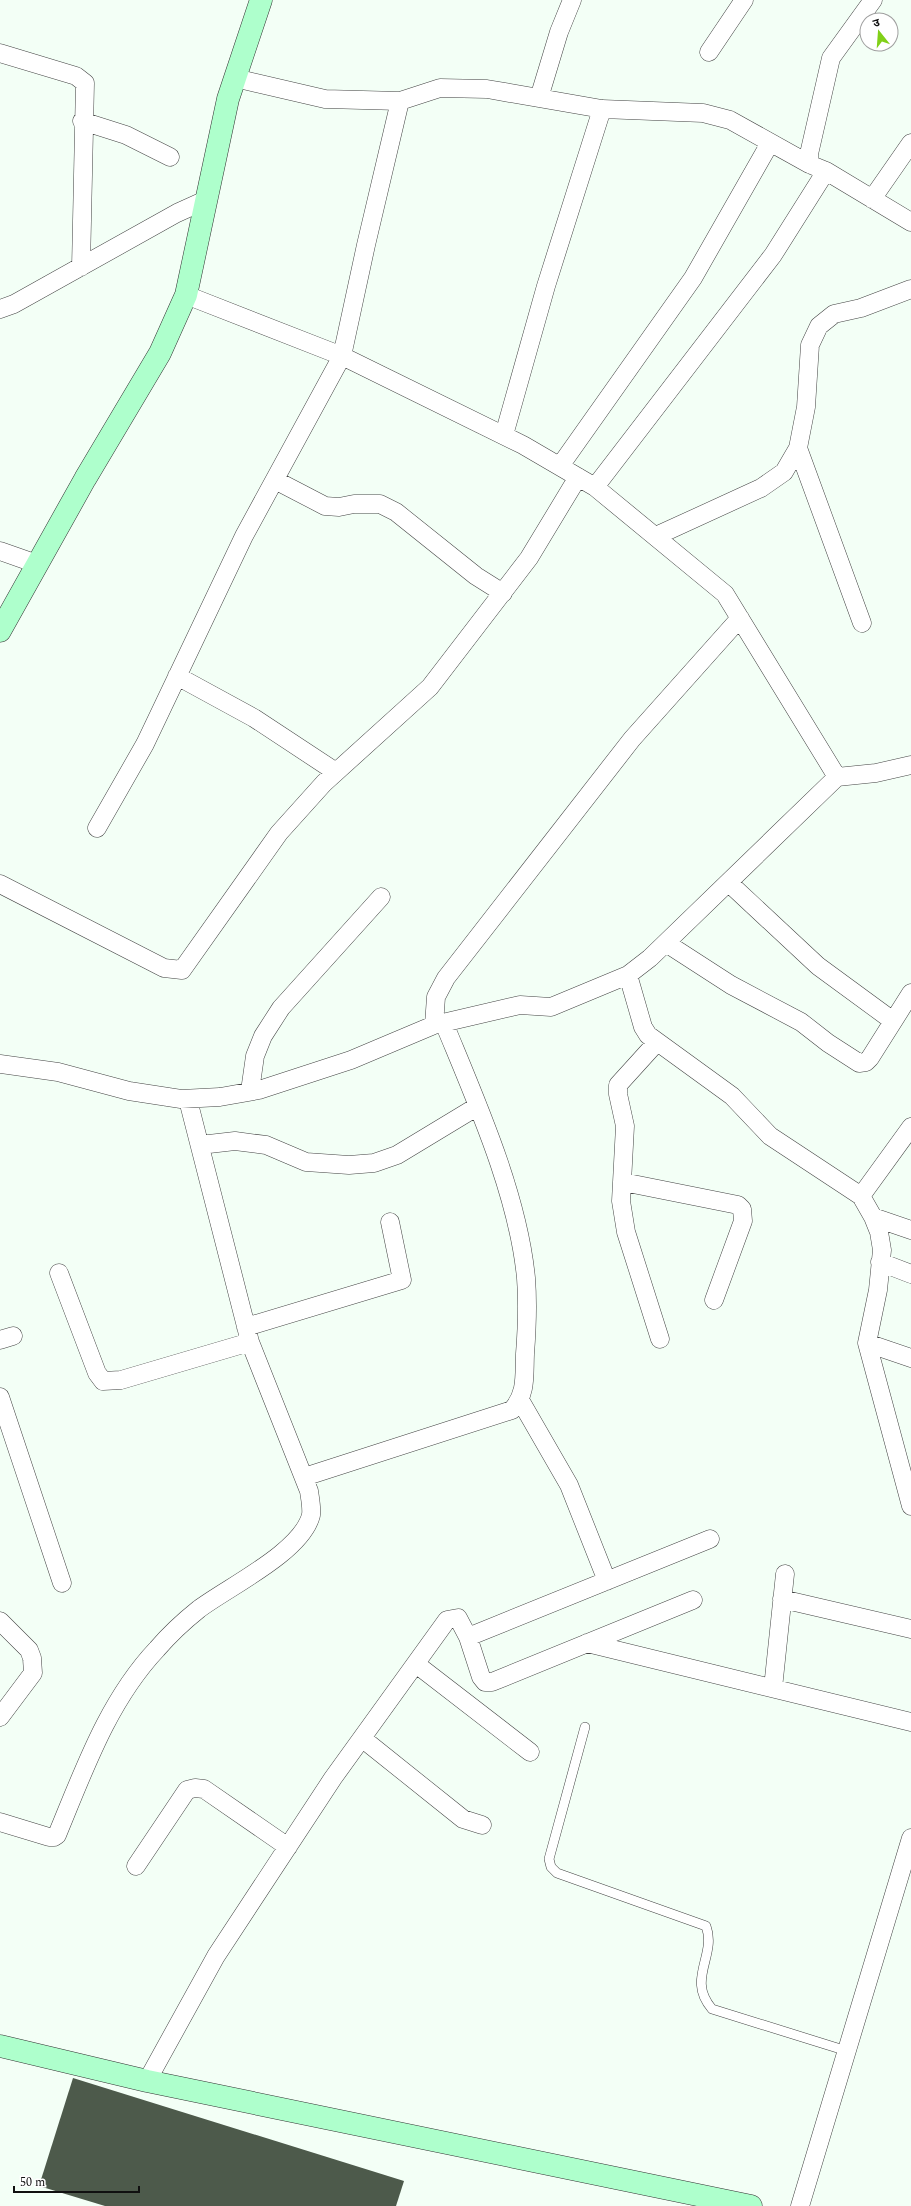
<svg xmlns="http://www.w3.org/2000/svg" width="911" height="2206" font-family="Spectral,'Noto Sans Devanagari',serif">
<style>
.building{fill:#4d5a4b}
.lines{fill:none;stroke-linecap:round;stroke-linejoin:round}
.lane-casing{stroke:#434343;stroke-width:10}
.street-casing{stroke:#434343;stroke-width:19}
.secondary-casing{stroke:#323232;stroke-width:23}
.lane{stroke:#fff;stroke-width:9}
.street{stroke:#fff;stroke-width:18}
.secondary{stroke:#aeffcc;stroke-width:22}
</style>
<rect width="100%" height="100%" fill="#f3fff6"/>
<path class="building" d="M 73,2078 L 404,2181 L 396,2206 L 105,2206 L 39,2186 Z"/>
<g class="lines">
<defs>
<path id="lane" d="M 585,1727 L 549,1859 L 551,1867 L 557,1873 L 706,1926 C 717,1956 686,1979 712,2009 L 847,2051"/>
<path id="street" d="M 709,52 L 744,0
M 0,53 L 76,76 L 85,83 L 81,267
M 235,78 L 325,99 L 400,101 L 440,88 L 487,89 L 602,109 L 703,113 L 730,120 L 809,164 L 826,171 L 911,222
M 539,98 L 559,32 L 572,0
M 82,121 L 126,135 L 170,157
M 809,164 L 809,154 L 831,58 L 873,0
M 872,199 L 911,143
M 186,295 L 342,356 L 523,445 L 595,487 L 725,594 L 837,777
M 0,309 L 14,304 L 177,213 L 208,199
M 504,435 L 546,286 L 602,109
M 798,448 L 862,623
M 560,466 L 693,278 L 770,143
M 275,480 L 325,506 L 339,507 L 354,504 L 380,504 L 396,512 L 476,576 L 503,593
M 595,487 L 773,255 L 826,171
M 656,536 L 761,488 L 784,472 L 798,448 L 806,407 L 810,345 L 819,326 L 834,314 L 861,308 L 911,289
M 0,551 L 37,564
M 177,676 L 254,718 L 336,772
M 97,828 L 145,744 L 244,536 L 342,356 L 366,245 L 400,101
M 729,883 L 818,966 L 893,1021
M 0,884 L 164,968 L 182,970 L 279,833 L 324,783 L 430,687 L 529,558 L 578,477
M 666,943 L 731,985 L 801,1022 L 828,1043 L 859,1063 L 866,1062 L 870,1058 L 911,993
M 628,975 L 643,1027 L 648,1035 L 732,1096 L 770,1136 L 861,1196 L 873,1217 L 879,1232 L 882,1250 L 878,1290 L 867,1343 L 911,1506
M 434,1025 L 436,997 L 446,978 L 632,739 L 740,618
M 657,1042 L 618,1085 L 618,1094 L 625,1126 L 621,1201 L 626,1232 L 660,1339
M 0,1064 L 58,1072 L 129,1091 L 181,1099 L 220,1097 L 259,1090 L 351,1060 L 434,1025 L 520,1005 L 551,1007 L 628,975 L 650,958 L 837,777 L 876,773 L 911,765
M 250,1091 L 255,1056 L 263,1036 L 281,1008 L 381,897
M 200,1145 L 235,1141 L 266,1145 L 306,1162 L 349,1165 L 374,1163 L 397,1155 L 478,1106
M 623,1182 L 738,1205 L 742,1209 L 743,1221 L 714,1300
M 861,1196 L 911,1127
M 873,1217 L 911,1230
M 880,1262 L 911,1274
M 59,1273 L 97,1373 L 103,1381 L 121,1380 L 250,1342 L 188,1100
M 246,1327 L 402,1280 L 390,1222
M 0,1340 L 13,1336
M 867,1343 L 911,1358
M 0,1397 L 62,1583
M 520,1400 L 569,1485 L 607,1581
M 304,1477 L 512,1410 C 527,1393 524,1376 525,1354 C 527,1328 528,1303 526,1278 C 518,1194 476,1101 444,1023
M 782,1599 L 911,1629
M 0,1621 L 29,1650 L 32,1658 L 33,1673 L 0,1717
M 468,1637 L 481,1677 L 485,1682 L 492,1682 L 693,1600
M 587,1643 L 911,1722
M 416,1664 L 530,1752
M 773,1688 L 785,1574
M 363,1739 L 463,1819 L 482,1825
M 0,1822 L 49,1837 L 54,1837 L 57,1835 C 84,1770 108,1701 157,1649 C 169,1635 184,1621 199,1609 C 228,1587 302,1552 311,1515 C 312,1508 310,1498 309,1491 L 250,1342
M 136,1866 L 187,1790 L 195,1788 L 204,1789 L 288,1847
M 147,2081 L 216,1956 L 333,1778 L 447,1620 L 458,1618 L 468,1637 L 710,1539
M 800,2206 L 911,1838"/>
<path id="secondary" d="M 0,631 L 85,479 L 160,353 L 186,295 L 228,99 L 261,0
M 0,2046 L 147,2081 L 751,2206"/>
</defs>
<use href="#lane" class="lane-casing"/>
<use href="#street" class="street-casing"/>
<use href="#secondary" class="secondary-casing"/>
<use href="#lane" class="lane"/>
<use href="#street" class="street"/>
<use href="#secondary" class="secondary"/>
</g>
<g transform="translate(879 32) rotate(343)"><circle r="19" fill="#ffffff" stroke="#9f9f9f"/>
<path d="M0-3L7 15L0 10L-7 15Z" fill="#81d018"/>
<text y="-6" font-size="11" font-weight="bold" text-anchor="middle" fill="#101010">उ</text>
</g>
<path d="M14 2186v6h125v-6" fill="none" stroke="#101010" stroke-width="2"/>
<text x="20" y="2186" font-size="12" fill="#101010" stroke="#ffffff" stroke-width="3" paint-order="stroke">50 m</text>
</svg>
